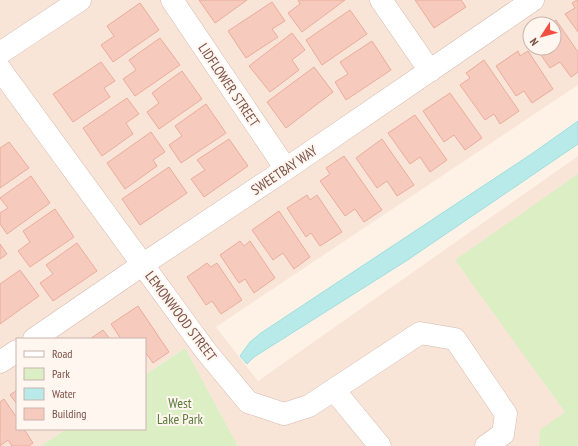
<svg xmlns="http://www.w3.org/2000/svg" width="578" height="446" font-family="'PT Sans Narrow',sans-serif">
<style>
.residential{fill:#f9e5d8;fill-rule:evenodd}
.green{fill:#dceec4}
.water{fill:#b9eaea;stroke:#9edddd}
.building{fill:#f6cabc;stroke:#ebac9b}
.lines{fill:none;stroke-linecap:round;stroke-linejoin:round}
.minor-casing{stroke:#d4b9ae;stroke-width:23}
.minor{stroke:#fff;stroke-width:22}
.labels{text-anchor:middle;stroke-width:4;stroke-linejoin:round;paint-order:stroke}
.street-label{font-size:14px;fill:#7b5248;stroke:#fff6f0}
.park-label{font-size:14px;fill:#597c3c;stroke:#fff6f0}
</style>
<rect width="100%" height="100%" fill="#fef2e7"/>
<path class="residential" d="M 0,0 L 578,0 L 578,85 L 216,327 L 258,381 L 578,156 L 578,446 L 238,446 L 185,348 L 145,375 L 145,339 L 17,339 L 17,429 L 66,429 L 41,446 L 0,446 ZM 530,24 L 554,24 L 554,48 L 530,48 Z"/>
<path class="green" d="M 578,174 L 578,446 L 539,446 L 540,430 L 565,412 L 455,260 Z
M 185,348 L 238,446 L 41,446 L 66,429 L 145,429 L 145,375 Z"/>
<path class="water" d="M 578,121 L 578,144 L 406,261 L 254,357 L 247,364 L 240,356 L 250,342 L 261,333 L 533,153 Z"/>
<path class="building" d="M 199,0 L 247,0 L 215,23 Z
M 298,0 L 345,0 L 302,32 L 288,13 L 300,4 Z
M 415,0 L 461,0 L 466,7 L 434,28 Z
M 577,0 L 578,0 L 578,32 L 565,14 L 575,8 L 572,3 Z
M 272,2 L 285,21 L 272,29 L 278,37 L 246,58 L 228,31 Z
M 140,3 L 159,30 L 113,62 L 101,45 L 114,36 L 107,26 Z
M 350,10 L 367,34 L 322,65 L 306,40 Z
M 556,20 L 578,52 L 578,72 L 571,77 L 560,62 L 550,68 L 536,48 L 554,48 L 554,24 L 550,24 Z
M 292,33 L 305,50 L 292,60 L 299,70 L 270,92 L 249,66 Z
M 160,38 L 180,65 L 135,96 L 123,79 L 136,70 L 129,60 Z
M 372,41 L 391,70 L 346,100 L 335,82 L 348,74 L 340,62 Z
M 518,51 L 520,56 L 528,51 L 553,89 L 532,103 L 524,91 L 516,96 L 496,66 Z
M 484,60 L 519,111 L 500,124 L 494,114 L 485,120 L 460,85 L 470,78 L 466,73 Z
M 101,62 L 115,81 L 104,88 L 110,97 L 73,122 L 53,94 Z
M 314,67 L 333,92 L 286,128 L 267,102 Z
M 182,71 L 202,99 L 159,129 L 147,112 L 159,103 L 152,93 Z
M 450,93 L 482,138 L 465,150 L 454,135 L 444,142 L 423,111 Z
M 127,98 L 139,114 L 126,123 L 133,134 L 102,156 L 83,128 Z
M 206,104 L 226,133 L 181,163 L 169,145 L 182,136 L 175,126 Z
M 415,115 L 447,160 L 430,172 L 420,157 L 410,164 L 388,133 Z
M 151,132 L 165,152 L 153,160 L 157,166 L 125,189 L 107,163 Z
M 229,139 L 248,166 L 204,197 L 191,179 L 205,170 L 197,160 Z
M 382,139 L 414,185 L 397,196 L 387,181 L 377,188 L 356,158 Z
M 9,142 L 29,168 L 0,188 L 0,148 Z
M 344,156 L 382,210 L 364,222 L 355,209 L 345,216 L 320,181 L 330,174 L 326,168 Z
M 169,167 L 187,193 L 140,225 L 122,199 Z
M 31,176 L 50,203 L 7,234 L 0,224 L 0,213 L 8,208 L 0,198 Z
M 307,195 L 310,200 L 317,195 L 342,232 L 320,246 L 311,233 L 306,237 L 287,208 Z
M 55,209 L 74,237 L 30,267 L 18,251 L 30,242 L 23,231 Z
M 279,211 L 310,257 L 294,269 L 283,253 L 273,260 L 252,230 Z
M 240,241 L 244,246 L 250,241 L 275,278 L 254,293 L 245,279 L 239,283 L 220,255 Z
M 77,243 L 97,271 L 53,301 L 40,283 L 53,274 L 46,265 Z
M 0,244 L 7,254 L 0,259 Z
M 207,263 L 211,267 L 217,263 L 242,300 L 221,314 L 212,301 L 206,305 L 187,277 Z
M 20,270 L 39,296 L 0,324 L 0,284 Z
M 138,306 L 169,352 L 153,363 L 145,352 L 145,339 L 121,339 L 111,324 Z
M 103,330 L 110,339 L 90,339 Z
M 17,390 L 17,404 L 10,395 Z
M 4,399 L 17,418 L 17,429 L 24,429 L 33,443 L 29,446 L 12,446 L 8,440 L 0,446 L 0,402 Z"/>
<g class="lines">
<defs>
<path id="minor" d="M 172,0 L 286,169
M 381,0 L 430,71
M 0,53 L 80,0
M 0,69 L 205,350 L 248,402 L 284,414 L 309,406 L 420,333 L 455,339 L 506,414 L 503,434 L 486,446
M 34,339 L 142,265 L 286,169 L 533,0
M 0,362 L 17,351
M 334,390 L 380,446"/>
</defs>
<use href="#minor" class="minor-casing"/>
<use href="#minor" class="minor"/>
</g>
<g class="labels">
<g class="street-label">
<text transform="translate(229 85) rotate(56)" y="5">LIDFLOWER STREET</text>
<text transform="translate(284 170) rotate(-34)" y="5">SWEETBAY WAY</text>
<text transform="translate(181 316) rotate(53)" y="5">LEMONWOOD STREET</text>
</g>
<g class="park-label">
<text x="180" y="408">West<tspan x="180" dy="16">Lake Park</tspan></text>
</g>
</g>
<rect x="16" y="338" width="130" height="92" fill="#fff6f0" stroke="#cab4ad"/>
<rect x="24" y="351" width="20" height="6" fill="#ffffff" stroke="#cab4ad"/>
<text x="52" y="358" font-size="12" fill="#7b5248">Road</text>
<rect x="24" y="368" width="20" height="12" fill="#dceec4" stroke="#cab4ad"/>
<text x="52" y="378" font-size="12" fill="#7b5248">Park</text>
<rect x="24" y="388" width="20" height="12" fill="#b9eaea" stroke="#cab4ad"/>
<text x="52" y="398" font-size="12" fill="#7b5248">Water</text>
<rect x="24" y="408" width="20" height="12" fill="#f6cabc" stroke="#cab4ad"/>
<text x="52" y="418" font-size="12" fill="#7b5248">Building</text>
<g transform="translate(542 36) rotate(234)"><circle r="19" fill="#fff6f0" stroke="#cab4ad"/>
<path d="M0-3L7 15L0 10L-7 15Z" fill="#f24d42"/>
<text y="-6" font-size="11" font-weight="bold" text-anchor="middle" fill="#7b5248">N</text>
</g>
</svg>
